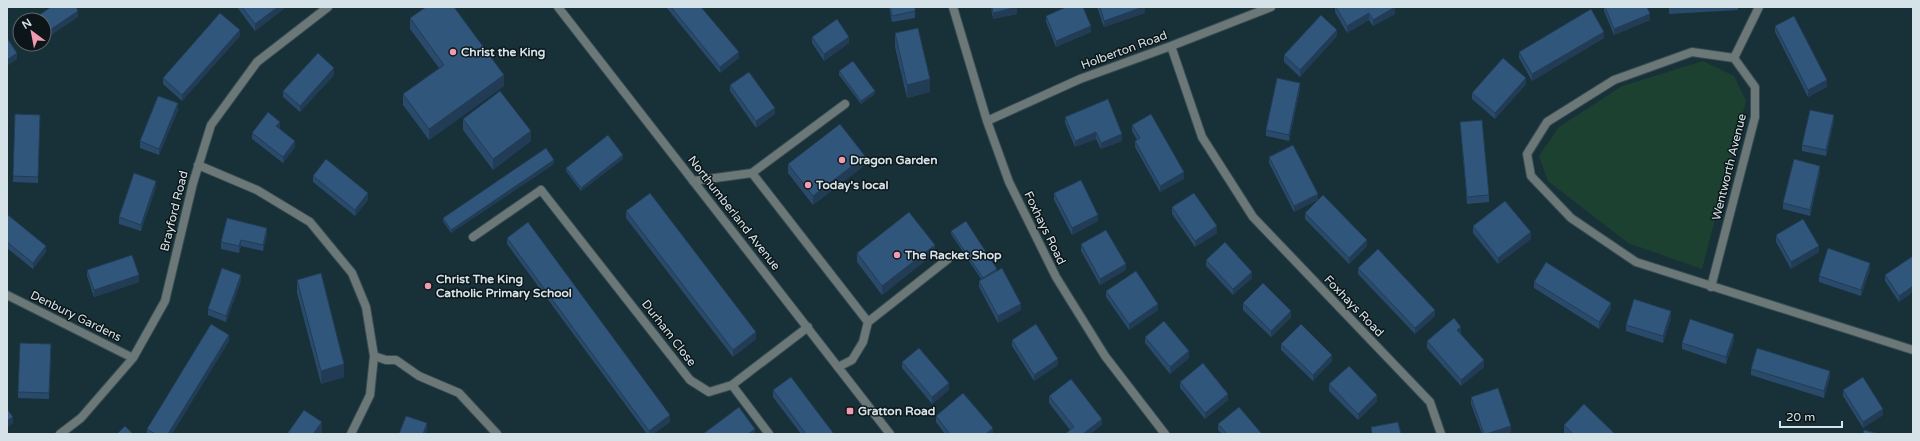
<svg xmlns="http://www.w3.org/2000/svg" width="1920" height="441" font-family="'Varela Round',sans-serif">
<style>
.green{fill:#1d4131}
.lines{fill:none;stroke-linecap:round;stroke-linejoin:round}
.service-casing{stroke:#364d53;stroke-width:10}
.minor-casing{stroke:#364d53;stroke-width:10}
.tertiary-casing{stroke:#364d53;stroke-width:10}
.service{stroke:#6c7877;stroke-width:8}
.minor{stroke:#6c7877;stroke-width:8}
.tertiary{stroke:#6c7877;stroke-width:8}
.wall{fill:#294a6a}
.shaded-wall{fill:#223c56}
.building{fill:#30567b;stroke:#223c56}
.poi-dot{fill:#f29ab0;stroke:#0c1619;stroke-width:1.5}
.labels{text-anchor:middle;stroke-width:3;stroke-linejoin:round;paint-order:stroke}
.street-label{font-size:12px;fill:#d5e3e8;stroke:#0c1619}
.poi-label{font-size:12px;font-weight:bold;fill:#d5e3e8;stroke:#0c1619;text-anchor:start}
</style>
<rect width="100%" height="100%" fill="#183037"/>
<path class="green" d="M 1703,61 L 1734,76 L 1746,101 L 1702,269 L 1628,243 L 1548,181 L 1539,156 L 1559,127 L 1622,86 Z"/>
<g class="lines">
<defs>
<path id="service" d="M 1734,58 L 1759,7
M 752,173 L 845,104
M 693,181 L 752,173 L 868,322
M 473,237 L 541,190
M 374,356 L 386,360 L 396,360 L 419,376 L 459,393 L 497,434
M 838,367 L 852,360 L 863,342 L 868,322 L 948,259"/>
<path id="minor" d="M 953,7 L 987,121 L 1009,182 L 1056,277 L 1105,356 L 1165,434
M 1171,46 L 1202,137 L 1253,217 L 1430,402 L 1441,434
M 987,121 L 1080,79 L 1171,46 L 1271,7
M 198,165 L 257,190 L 310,222 L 352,273 L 366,307 L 374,356 L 370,395 L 351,434
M 541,190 L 690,380 L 709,392 L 732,385 L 808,327
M 1711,287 L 1755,117 L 1755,87 L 1734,58 L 1692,52 L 1614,80 L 1547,122 L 1527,154 L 1531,176 L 1571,218 L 1636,262 L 1913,350
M 7,295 L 133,358
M 732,385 L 769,434
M 60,434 L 81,418 L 133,358 L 165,301 L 193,183 L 211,125 L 257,62 L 328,7"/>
<path id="tertiary" d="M 558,7 L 890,434"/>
</defs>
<use href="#service" class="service-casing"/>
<use href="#minor" class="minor-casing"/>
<use href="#tertiary" class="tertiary-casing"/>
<use href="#service" class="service"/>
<use href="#minor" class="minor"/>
<use href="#tertiary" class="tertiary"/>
</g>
<path class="wall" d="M 237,7 L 286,7 L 255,31 Z
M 666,7 L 701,7 L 739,58 L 720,73 Z
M 889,7 L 915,7 L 915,18 L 892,22 Z
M 991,7 L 1017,7 L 1017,14 L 993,19 Z
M 1097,7 L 1145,7 L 1145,13 L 1104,27 Z
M 1335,7 L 1395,7 L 1395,14 L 1373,26 L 1369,20 L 1347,33 L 1335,12 Z
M 1604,7 L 1647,7 L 1650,20 L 1614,35 L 1604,11 Z
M 1669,7 L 1738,7 L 1738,10 L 1669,14 Z
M 1046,16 L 1091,32 L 1056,47 L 1046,22 Z
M 410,18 L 504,86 L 429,140 L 403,105 L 403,94 L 439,68 L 410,29 Z
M 1775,26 L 1827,87 L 1808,97 L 1775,32 Z
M 895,33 L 930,92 L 907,98 L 895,47 Z
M 240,36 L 182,101 L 163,84 L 163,78 Z
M 1337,36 L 1300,77 L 1284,62 L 1284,55 Z
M 812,37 L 849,43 L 824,61 L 812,43 Z
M 1604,38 L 1532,81 L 1519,58 L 1519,52 Z
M 839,71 L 875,94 L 861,104 L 839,75 Z
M 334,75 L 300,112 L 283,97 L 283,91 Z
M 1526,84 L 1495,119 L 1472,99 L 1472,93 Z
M 730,85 L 775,114 L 756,128 L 730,91 Z
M 1300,89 L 1289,141 L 1266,136 L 1266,130 Z
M 178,110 L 159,155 L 140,148 L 140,141 Z
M 15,114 L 40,115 L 38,183 L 13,182 Z
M 1065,117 L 1122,141 L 1101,149 L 1096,139 L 1075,147 L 1065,123 Z
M 463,119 L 531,141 L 493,170 L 463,130 Z
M 1834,121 L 1826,156 L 1802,151 L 1802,145 Z
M 1460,122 L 1489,195 L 1489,202 L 1467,204 Z
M 1132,125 L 1184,179 L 1160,192 L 1135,147 L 1135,141 L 1137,140 L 1132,131 Z
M 280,128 L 279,129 L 295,147 L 283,163 L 252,139 L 252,133 Z
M 1269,157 L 1318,194 L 1294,212 L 1269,163 Z
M 623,159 L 581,191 L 566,171 L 566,168 Z
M 554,164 L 451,233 L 443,221 L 443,218 Z
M 788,164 L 865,165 L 813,205 L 788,173 Z
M 1820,172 L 1810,216 L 1783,209 L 1783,203 Z
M 313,176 L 368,200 L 355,216 L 313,182 Z
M 156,187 L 141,231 L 119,224 L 119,217 Z
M 1054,193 L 1098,221 L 1072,235 L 1054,200 Z
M 1172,207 L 1217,233 L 1195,247 L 1172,214 Z
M 626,211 L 756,339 L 733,357 L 626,218 Z
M 1305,213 L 1367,246 L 1349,264 L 1305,219 Z
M 7,216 L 46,252 L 33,269 L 7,248 Z
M 1473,226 L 1531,239 L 1498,264 L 1473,233 Z
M 951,231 L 997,271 L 1021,310 L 998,323 L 979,287 L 979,281 L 981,279 L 951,234 Z
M 267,234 L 263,251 L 241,246 L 239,253 L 221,249 L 221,242 Z
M 1776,235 L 1819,252 L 1791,269 L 1776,242 Z
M 507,238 L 670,422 L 653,434 L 647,434 L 507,244 Z
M 1081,244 L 1126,270 L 1100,285 L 1081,251 Z
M 857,253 L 935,253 L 882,295 L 857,262 Z
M 1913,256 L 1913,292 L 1899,302 L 1885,281 L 1885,275 Z
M 1206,260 L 1252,278 L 1233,295 L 1206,266 Z
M 1358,268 L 1435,316 L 1415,334 L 1358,274 Z
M 1870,269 L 1861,296 L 1819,282 L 1819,276 Z
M 87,270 L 139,282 L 94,297 L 87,276 Z
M 297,280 L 344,377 L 321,384 L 297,293 Z
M 241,281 L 226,322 L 208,315 L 208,309 Z
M 1534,282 L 1611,309 L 1599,329 L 1534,288 Z
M 1106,291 L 1158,310 L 1129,330 L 1106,297 Z
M 1243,303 L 1291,317 L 1271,337 L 1243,310 Z
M 1671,318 L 1663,343 L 1626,331 L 1626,325 Z
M 1461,333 L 1461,334 L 1484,367 L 1461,386 L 1427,348 L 1427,341 Z
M 1145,337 L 1189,358 L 1170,374 L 1145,343 Z
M 1012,340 L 1058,365 L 1034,381 L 1012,346 Z
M 1734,340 L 1726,364 L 1682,349 L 1682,343 Z
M 229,341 L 172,434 L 147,434 L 147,429 Z
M 1281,344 L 1332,361 L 1313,381 L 1281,350 Z
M 51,350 L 49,399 L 18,398 L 18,392 Z
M 902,362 L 949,390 L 932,404 L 902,368 Z
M 1751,369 L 1830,377 L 1824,398 L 1751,375 Z
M 1180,382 L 1228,400 L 1205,419 L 1180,388 Z
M 1329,384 L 1377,401 L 1358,420 L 1329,391 Z
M 773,390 L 834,434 L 801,434 L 773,397 Z
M 1843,390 L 1883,415 L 1863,428 L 1843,396 Z
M 1049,396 L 1102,425 L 1070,430 L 1049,403 Z
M 1471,397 L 1511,432 L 1505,434 L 1482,434 L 1471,404 Z
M 936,416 L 993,434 L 945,434 L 936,422 Z
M 1218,424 L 1262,434 L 1222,434 L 1218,430 Z
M 1564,425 L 1615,434 L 1564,434 Z"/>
<path class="shaded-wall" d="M 278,7 L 286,7 L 255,31 L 255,24 Z
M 1017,7 L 1017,14 L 993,19 L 993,13 Z
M 1143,7 L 1145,7 L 1145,13 L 1104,27 L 1104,21 Z
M 1395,7 L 1395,14 L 1373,26 L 1373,20 Z
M 78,11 L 78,17 L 44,40 L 44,34 Z
M 1369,13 L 1369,20 L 1347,33 L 1347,26 Z
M 1650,14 L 1650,20 L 1614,35 L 1614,29 Z
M 1091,26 L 1091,32 L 1056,47 L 1056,41 Z
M 240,30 L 240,36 L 182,101 L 182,95 Z
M 1337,30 L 1337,36 L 1300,77 L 1300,70 Z
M 1604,32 L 1604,38 L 1532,81 L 1532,74 Z
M 849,37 L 849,43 L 824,61 L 824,54 Z
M 739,52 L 739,58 L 720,73 L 720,67 Z
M 17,53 L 17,59 L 7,66 L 7,60 Z
M 334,68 L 334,75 L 300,112 L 300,106 Z
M 504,75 L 504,86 L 429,140 L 429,129 Z
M 1526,78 L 1526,84 L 1495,119 L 1495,113 Z
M 930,79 L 930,92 L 907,98 L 907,85 Z
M 1827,80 L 1827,87 L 1808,97 L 1808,90 Z
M 1300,83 L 1300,89 L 1289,141 L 1289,135 Z
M 875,91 L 875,94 L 861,104 L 861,101 Z
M 178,103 L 178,110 L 159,155 L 159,149 Z
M 775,108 L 775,114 L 756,128 L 756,121 Z
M 1834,115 L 1834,121 L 1826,156 L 1826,150 Z
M 280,122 L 280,128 L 276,133 L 276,126 Z
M 531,131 L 531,141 L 493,170 L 493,159 Z
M 1096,132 L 1096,139 L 1075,147 L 1075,141 Z
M 1122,134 L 1122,141 L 1101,149 L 1101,143 Z
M 295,141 L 295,147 L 283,163 L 283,157 Z
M 623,155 L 623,159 L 581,191 L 581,188 Z
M 865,156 L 865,165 L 813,205 L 813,196 Z
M 554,160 L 554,164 L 451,233 L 451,230 Z
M 1820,166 L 1820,172 L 1810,216 L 1810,210 Z
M 1184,172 L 1184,179 L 1160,192 L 1160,186 Z
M 156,181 L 156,187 L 141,231 L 141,225 Z
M 368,193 L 368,200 L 355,216 L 355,210 Z
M 1318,194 L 1318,200 L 1294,212 L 1294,206 Z
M 1098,215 L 1098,221 L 1072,235 L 1072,228 Z
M 1217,226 L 1217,233 L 1195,247 L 1195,241 Z
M 267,228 L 267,234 L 263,251 L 263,245 Z
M 1531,232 L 1531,239 L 1498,264 L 1498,258 Z
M 241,240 L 241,246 L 239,253 L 239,246 Z
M 1367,240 L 1367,246 L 1349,264 L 1349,258 Z
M 935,245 L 935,253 L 882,295 L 882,286 Z
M 46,246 L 46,252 L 33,269 L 33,263 Z
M 1819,246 L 1819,252 L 1791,269 L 1791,262 Z
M 1870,263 L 1870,269 L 1861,296 L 1861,290 Z
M 1126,264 L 1126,270 L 1100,285 L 1100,279 Z
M 1252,272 L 1252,278 L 1233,295 L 1233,289 Z
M 139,275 L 139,282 L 94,297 L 94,290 Z
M 241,275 L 241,281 L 226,322 L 226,316 Z
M 1913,286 L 1913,292 L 1899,302 L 1899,296 Z
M 1611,303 L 1611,309 L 1599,329 L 1599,322 Z
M 1021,304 L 1021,310 L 998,323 L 998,316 Z
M 1158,304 L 1158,310 L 1129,330 L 1129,324 Z
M 1435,310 L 1435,316 L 1415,334 L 1415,328 Z
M 1291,311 L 1291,317 L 1271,337 L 1271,331 Z
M 1671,311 L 1671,318 L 1663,343 L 1663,336 Z
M 1461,327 L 1461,333 L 1457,336 L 1457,330 Z
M 756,332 L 756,339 L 733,357 L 733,350 Z
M 1734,334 L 1734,340 L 1726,364 L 1726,357 Z
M 229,335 L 229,341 L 172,434 L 168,434 Z
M 1189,351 L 1189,358 L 1170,374 L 1170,367 Z
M 1332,355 L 1332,361 L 1313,381 L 1313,375 Z
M 1058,359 L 1058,365 L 1034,381 L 1034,375 Z
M 1484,360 L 1484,367 L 1461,386 L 1461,380 Z
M 344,364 L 344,377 L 321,384 L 321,371 Z
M 1830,371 L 1830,377 L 1824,398 L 1824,391 Z
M 949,383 L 949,390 L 932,404 L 932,397 Z
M 1228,394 L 1228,400 L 1205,419 L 1205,413 Z
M 1377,395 L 1377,401 L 1358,420 L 1358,414 Z
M 1883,409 L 1883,415 L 1863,428 L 1863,422 Z
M 670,415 L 670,422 L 653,434 L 649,434 L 649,431 Z
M 13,417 L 13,423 L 7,428 L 7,421 Z
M 1102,419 L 1102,425 L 1091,434 L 1083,434 Z
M 322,422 L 322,434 L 313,434 Z
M 427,423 L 427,430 L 425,434 L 423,434 Z
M 1511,426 L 1511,432 L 1505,434 L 1486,434 Z
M 993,428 L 993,434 L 986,434 Z
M 755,429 L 755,434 L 748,434 Z"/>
<path class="building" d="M 51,7 L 76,7 L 78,11 L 44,34 L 44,20 L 32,20 Z
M 242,7 L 278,7 L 255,24 Z
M 426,7 L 454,7 L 504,75 L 429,129 L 403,94 L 444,65 L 410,18 Z
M 671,7 L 701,7 L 739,52 L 720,67 Z
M 890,7 L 915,7 L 915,11 L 892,16 Z
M 992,7 L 1017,7 L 993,13 Z
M 1066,7 L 1083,7 L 1091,26 L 1056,41 L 1046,16 Z
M 1100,7 L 1143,7 L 1104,21 Z
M 1336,7 L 1395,7 L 1373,20 L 1369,13 L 1347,26 Z
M 1605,7 L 1647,7 L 1650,14 L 1614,29 Z
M 1591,9 L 1604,32 L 1532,74 L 1519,52 Z
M 220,13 L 240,30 L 182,95 L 163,78 Z
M 1321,15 L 1337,30 L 1300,70 L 1284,55 Z
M 1794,16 L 1827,80 L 1808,90 L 1775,26 Z
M 837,19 L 849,37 L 824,54 L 812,37 Z
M 918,28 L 930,79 L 907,85 L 895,33 Z
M 7,38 L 17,53 L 7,60 Z
M 318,53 L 334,68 L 300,106 L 283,91 Z
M 1503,58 L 1526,78 L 1495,113 L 1472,93 Z
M 853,61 L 875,91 L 861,101 L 839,71 Z
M 749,72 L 775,108 L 756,121 L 730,85 Z
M 1277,78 L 1300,83 L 1289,135 L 1266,130 Z
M 500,91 L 531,131 L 493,159 L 463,119 Z
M 158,96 L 178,103 L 159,149 L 140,141 Z
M 1108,99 L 1122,134 L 1101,143 L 1096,132 L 1075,141 L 1065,117 Z
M 1810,110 L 1834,115 L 1826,150 L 1802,145 Z
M 268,112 L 280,122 L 276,126 L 295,141 L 283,157 L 252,133 Z
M 15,114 L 40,115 L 38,177 L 13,176 Z
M 1151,114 L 1184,172 L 1160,186 L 1135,141 L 1140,138 L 1132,125 Z
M 1482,120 L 1489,195 L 1467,197 L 1460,122 Z
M 840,124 L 865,156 L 813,196 L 788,164 Z
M 608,135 L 623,155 L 581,188 L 566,168 Z
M 1293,145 L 1318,194 L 1294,206 L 1269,157 Z
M 546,148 L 554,160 L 451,230 L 443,218 Z
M 326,159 L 368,193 L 355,210 L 313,176 Z
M 1794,159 L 1820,166 L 1810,210 L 1783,203 Z
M 134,173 L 156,181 L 141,225 L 119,217 Z
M 1081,180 L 1098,215 L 1072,228 L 1054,193 Z
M 650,193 L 756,332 L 733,350 L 626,211 Z
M 1194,193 L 1217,226 L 1195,241 L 1172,207 Z
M 1323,195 L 1367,240 L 1349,258 L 1305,213 Z
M 1505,201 L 1531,232 L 1498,258 L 1473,226 Z
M 909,212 L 935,245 L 882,286 L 857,253 Z
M 8,215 L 46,246 L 33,263 L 7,242 L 7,216 Z
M 227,218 L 267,228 L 263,245 L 241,240 L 239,246 L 221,242 Z
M 1803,219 L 1819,246 L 1791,262 L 1776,235 Z
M 966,221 L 997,269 L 983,278 L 951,231 Z
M 528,222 L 670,415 L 649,431 L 507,238 Z
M 1106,230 L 1126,264 L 1100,279 L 1081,244 Z
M 1225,242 L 1252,272 L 1233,289 L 1206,260 Z
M 1828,248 L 1870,263 L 1861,290 L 1819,276 Z
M 1378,249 L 1435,310 L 1415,328 L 1358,268 Z
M 132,255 L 139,275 L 94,290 L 87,270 Z
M 1913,256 L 1913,286 L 1899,296 L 1885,275 Z
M 1546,262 L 1611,303 L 1599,322 L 1534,282 Z
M 222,268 L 241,275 L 226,316 L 208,309 Z
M 1002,268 L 1021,304 L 998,316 L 979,281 Z
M 1136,271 L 1158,304 L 1129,324 L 1106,291 Z
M 321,273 L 344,364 L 321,371 L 297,280 Z
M 1263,283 L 1291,311 L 1271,331 L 1243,303 Z
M 1634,299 L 1671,311 L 1663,336 L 1626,325 Z
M 1454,318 L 1461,327 L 1457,330 L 1484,360 L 1461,380 L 1427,341 Z
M 1690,319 L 1734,334 L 1726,357 L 1682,343 Z
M 1164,321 L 1189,351 L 1170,367 L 1145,337 Z
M 211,324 L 229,335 L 168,434 L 155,434 L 147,429 Z
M 1036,324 L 1058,359 L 1034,375 L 1012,340 Z
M 1301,324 L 1332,355 L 1313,375 L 1281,344 Z
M 20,343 L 51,344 L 49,393 L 18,392 Z
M 919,348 L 949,383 L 932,397 L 902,362 Z
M 1757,348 L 1830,371 L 1824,391 L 1751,369 Z
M 1203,363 L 1228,394 L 1205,413 L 1180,382 Z
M 1349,366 L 1377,395 L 1358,414 L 1329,384 Z
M 791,377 L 834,434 L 806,434 L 773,390 Z
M 1863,377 L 1883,409 L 1863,422 L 1843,390 Z
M 1071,379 L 1102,419 L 1083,434 L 1065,434 L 1074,427 L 1049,396 Z
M 1498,388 L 1511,426 L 1486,434 L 1484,434 L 1471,397 Z
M 963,393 L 993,428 L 986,434 L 950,434 L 936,416 Z
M 1584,404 L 1615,434 L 1573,434 L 1564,425 Z
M 739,407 L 755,429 L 748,434 L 703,434 Z
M 1239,407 L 1262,434 L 1227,434 L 1218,424 Z
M 7,409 L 13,417 L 7,421 Z
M 304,410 L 322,422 L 313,434 L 287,434 Z
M 406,416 L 427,423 L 423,434 L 399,434 Z
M 1398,422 L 1401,434 L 1372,434 L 1371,427 Z
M 125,426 L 133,434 L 117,434 Z
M 1864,430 L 1879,434 L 1863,434 Z"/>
<g class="poi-dot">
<circle cx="453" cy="52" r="4"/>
<circle cx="842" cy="160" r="4"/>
<circle cx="808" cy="185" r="4"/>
<circle cx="897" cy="255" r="4"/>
<circle cx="428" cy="286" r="4"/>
<rect x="846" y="407" width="8" height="8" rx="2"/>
</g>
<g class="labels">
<g class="street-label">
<text transform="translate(1124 50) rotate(-20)" y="4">Holberton Road</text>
<text transform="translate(1729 167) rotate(-76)" y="4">Wentworth Avenue</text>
<text transform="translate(174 211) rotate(-76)" y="4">Brayford Road</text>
<text transform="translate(734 213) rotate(52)" y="4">Northumberland Avenue</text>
<text transform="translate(1045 228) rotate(64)" y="4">Foxhays Road</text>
<text transform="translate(1354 306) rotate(46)" y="4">Foxhays Road</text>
<text transform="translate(76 316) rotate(26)" y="4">Denbury Gardens</text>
<text transform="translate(669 333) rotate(52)" y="4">Durham Close</text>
</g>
<g class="poi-label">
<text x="461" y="56">Christ the King</text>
<text x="850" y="164">Dragon Garden</text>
<text x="816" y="189">Today's local</text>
<text x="905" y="259">The Racket Shop</text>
<text x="436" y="283">Christ The King<tspan x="436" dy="14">Catholic Primary School</tspan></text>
<text x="858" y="415">Gratton Road</text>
</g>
</g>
<rect width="1920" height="441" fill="none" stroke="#d5e3e8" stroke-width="16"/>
<g transform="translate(32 32) rotate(328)"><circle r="19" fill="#0c1619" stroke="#5c686c"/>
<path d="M0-3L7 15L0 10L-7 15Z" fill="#f29ab0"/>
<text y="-6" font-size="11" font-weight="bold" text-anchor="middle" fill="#d5e3e8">N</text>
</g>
<path d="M1780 421v6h62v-6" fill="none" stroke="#d5e3e8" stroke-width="2"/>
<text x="1786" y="421" font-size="12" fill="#d5e3e8" stroke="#0c1619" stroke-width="3" paint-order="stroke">20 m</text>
</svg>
